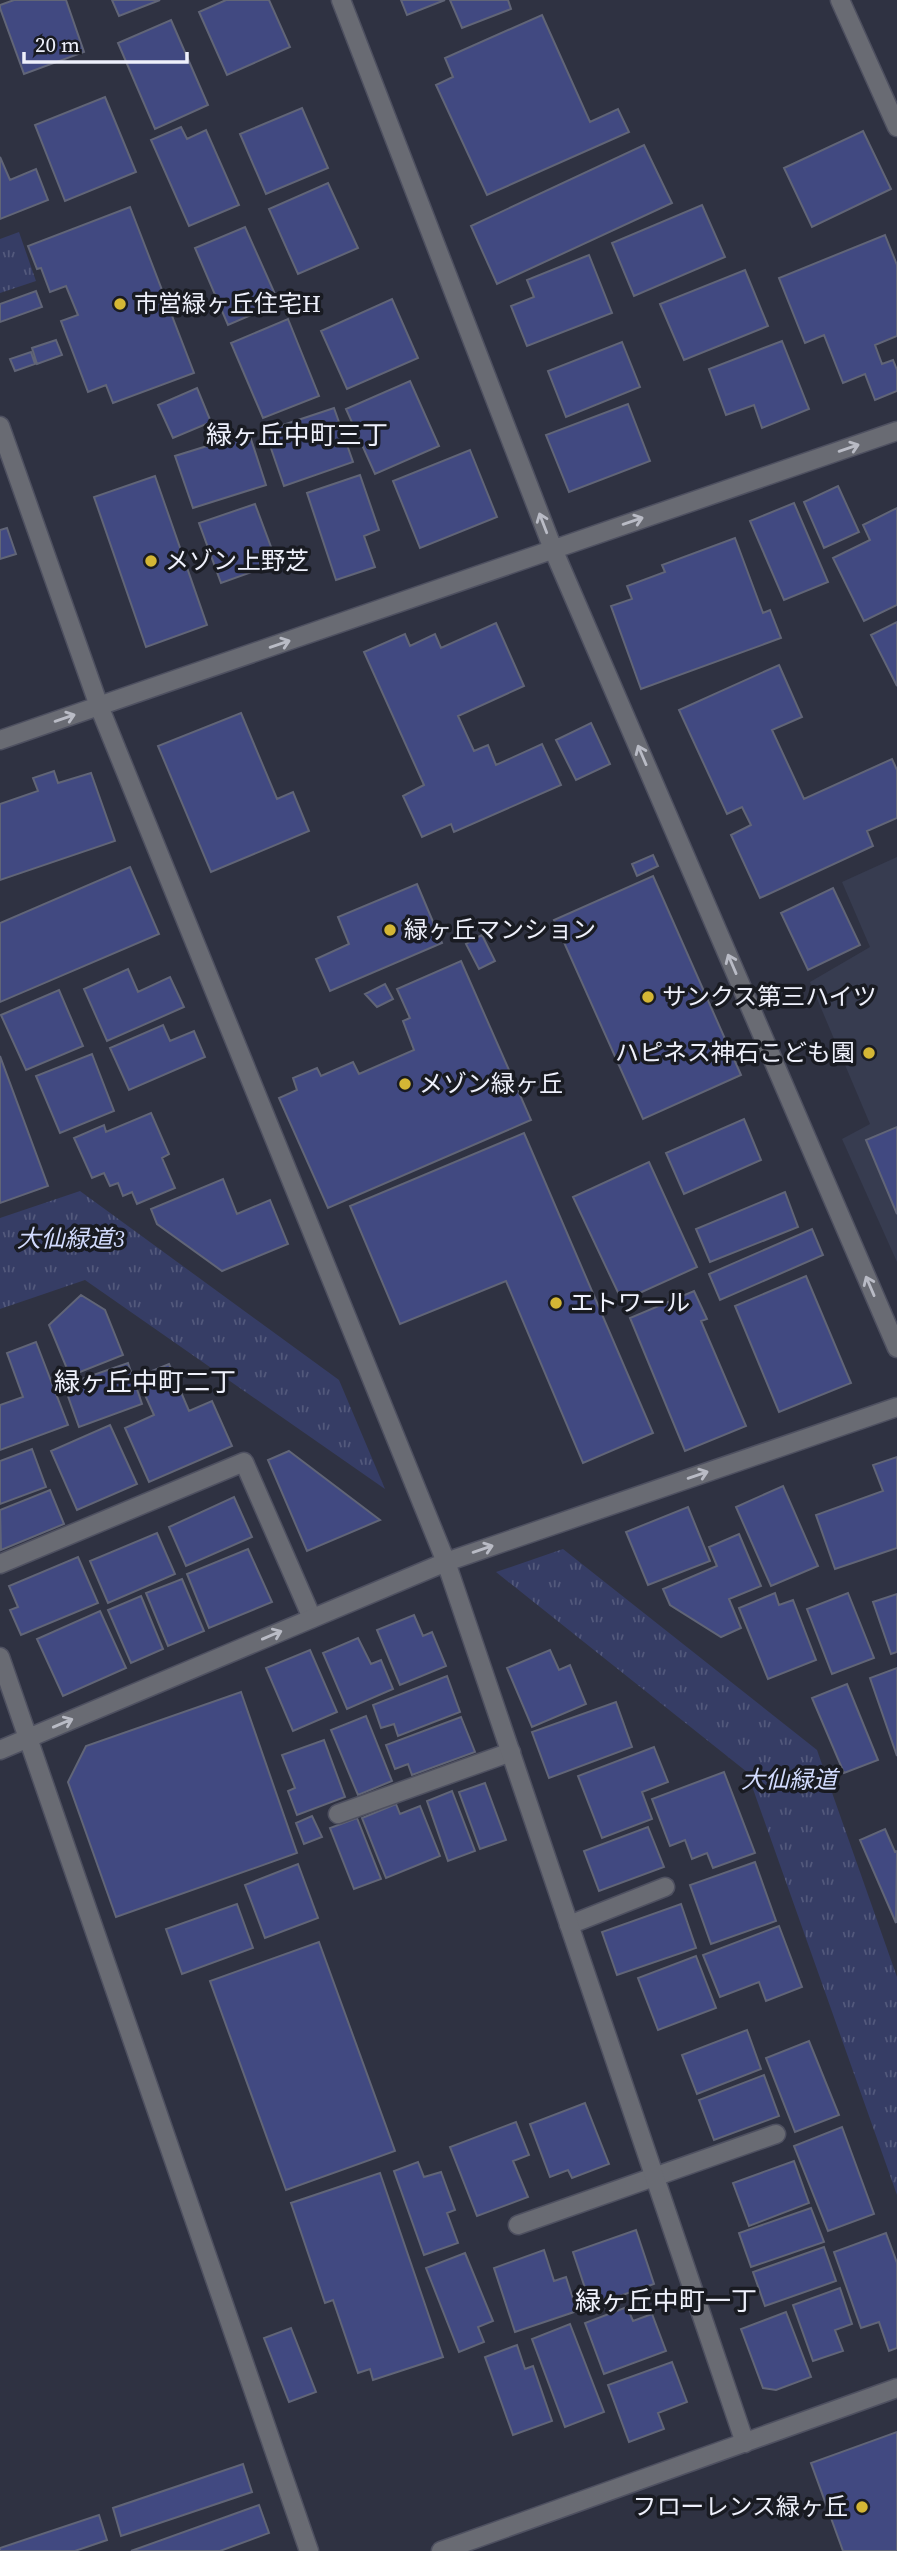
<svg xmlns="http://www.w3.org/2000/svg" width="897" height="2551" font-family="'Source Serif 4','Noto Sans JP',serif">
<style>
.built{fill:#373c50}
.park{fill:url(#park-tufts)}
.building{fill:#414981;stroke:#616577;stroke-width:2}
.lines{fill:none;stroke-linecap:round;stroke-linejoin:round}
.lane-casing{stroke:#4e5060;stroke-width:21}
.street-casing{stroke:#4e5060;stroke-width:21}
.lane{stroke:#696b73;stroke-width:18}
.street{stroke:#696b73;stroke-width:18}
.oneway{stroke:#b9bbc5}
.poi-dot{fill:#d4b635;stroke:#191b22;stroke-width:2.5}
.labels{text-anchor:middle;stroke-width:7;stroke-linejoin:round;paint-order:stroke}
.poi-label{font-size:24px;fill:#eef0fb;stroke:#191b22;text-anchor:start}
.park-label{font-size:24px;font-style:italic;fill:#d2dbfe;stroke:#191b22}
.neighbourhood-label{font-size:26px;fill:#eef0fb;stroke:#191b22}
</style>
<defs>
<pattern id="park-tufts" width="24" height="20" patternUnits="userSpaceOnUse" patternTransform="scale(1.75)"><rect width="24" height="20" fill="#363d65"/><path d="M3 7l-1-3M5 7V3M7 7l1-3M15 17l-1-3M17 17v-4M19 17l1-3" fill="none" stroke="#53597c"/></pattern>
</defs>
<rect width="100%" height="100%" fill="#2f3242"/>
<path class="built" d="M 897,857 L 897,1262 L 842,1139 L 870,1124 L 810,982 L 870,947 L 842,882 Z"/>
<path class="park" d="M 19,232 L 36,281 L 0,293 L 0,239 Z
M 80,1191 L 339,1380 L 385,1489 L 85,1280 L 0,1309 L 0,1218 Z
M 563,1549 L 817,1750 L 897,1977 L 897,2195 L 747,1772 L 496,1572 Z"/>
<path class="building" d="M 14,0 L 66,0 L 84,52 L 24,74 L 0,8 L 0,5 Z
M 112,0 L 160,0 L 119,16 Z
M 226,0 L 269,0 L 290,47 L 227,75 L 199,12 Z
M 401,0 L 445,0 L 407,15 Z
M 450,0 L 508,0 L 511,9 L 462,28 Z
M 542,15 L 590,122 L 618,109 L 629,132 L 487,195 L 436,85 L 453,77 L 445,58 Z
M 171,20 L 208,105 L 155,129 L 118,43 Z
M 105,97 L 136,172 L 65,201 L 35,125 Z
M 302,108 L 328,168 L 266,194 L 240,134 Z
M 181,127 L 187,139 L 206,130 L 239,205 L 189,226 L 151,140 Z
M 863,131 L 891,189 L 812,227 L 784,168 Z
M 644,145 L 672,203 L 497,284 L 471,226 Z
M 0,157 L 10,180 L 36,169 L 48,200 L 0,219 Z
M 328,183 L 358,248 L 298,274 L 269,209 Z
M 702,205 L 725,257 L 634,296 L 612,243 Z
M 130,207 L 194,373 L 113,403 L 106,385 L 88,392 L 61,321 L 78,315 L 66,286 L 50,292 L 41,268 L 37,269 L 28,246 Z
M 245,227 L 279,303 L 228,325 L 195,248 Z
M 885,235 L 897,265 L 897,336 L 875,345 L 882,364 L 893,360 L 897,370 L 897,391 L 875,400 L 865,374 L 843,383 L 824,335 L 805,343 L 779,278 Z
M 589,255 L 612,313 L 527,346 L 511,306 L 534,297 L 527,280 Z
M 745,270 L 768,326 L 684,360 L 660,304 Z
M 36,291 L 42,307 L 0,322 L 0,304 Z
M 392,299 L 418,358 L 347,389 L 321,331 Z
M 288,319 L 319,396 L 263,418 L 231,343 Z
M 56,340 L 62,355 L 37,364 L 32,348 Z
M 782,341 L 809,409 L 762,428 L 754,405 L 726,415 L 709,369 Z
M 622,342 L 640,387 L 566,417 L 548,371 Z
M 31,352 L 35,364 L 15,371 L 10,359 Z
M 410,381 L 439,446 L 375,474 L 346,409 Z
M 197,388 L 211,422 L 173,438 L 158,405 Z
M 628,404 L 650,461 L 569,492 L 546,435 Z
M 334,408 L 353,462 L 284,486 L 265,431 Z
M 249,433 L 266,485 L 193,508 L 175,456 Z
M 470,450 L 497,517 L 420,548 L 393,481 Z
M 360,475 L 379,530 L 364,536 L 375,567 L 336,580 L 307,493 Z
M 155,476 L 207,625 L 146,647 L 94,497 Z
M 838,486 L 859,532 L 824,548 L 804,502 Z
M 794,503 L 828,582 L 784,600 L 750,521 Z
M 255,504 L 277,563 L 221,583 L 199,523 Z
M 897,508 L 897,605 L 864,621 L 833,558 L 870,540 L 863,525 Z
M 7,528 L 16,554 L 0,559 L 0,530 Z
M 735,538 L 763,613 L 770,610 L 781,638 L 641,689 L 611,606 L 632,599 L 627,586 L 665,572 L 662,565 Z
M 897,622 L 897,686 L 871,635 Z
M 496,623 L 524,686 L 458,716 L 474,751 L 488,745 L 496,765 L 542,744 L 561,785 L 454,832 L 451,824 L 422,837 L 403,796 L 424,785 L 364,652 L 405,634 L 410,646 L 435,634 L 441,648 Z
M 779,665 L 802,717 L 772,730 L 804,799 L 892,759 L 897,770 L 897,818 L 867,831 L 873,846 L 760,898 L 731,835 L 751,825 L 742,807 L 727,814 L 679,710 Z
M 241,713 L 277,799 L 293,792 L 309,831 L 211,872 L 158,746 Z
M 591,723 L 610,764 L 576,780 L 556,740 Z
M 54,771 L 58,783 L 91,773 L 115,841 L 0,880 L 0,804 L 38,791 L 33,778 Z
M 653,855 L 658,866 L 637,876 L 632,864 Z
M 130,867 L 159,934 L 0,1002 L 0,923 Z
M 653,876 L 741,1075 L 643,1119 L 554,920 Z
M 417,884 L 442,943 L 330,991 L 316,959 L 349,944 L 338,917 Z
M 833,888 L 860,945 L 808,970 L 781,913 Z
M 482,935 L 495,961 L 479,969 L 466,944 Z
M 461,961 L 531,1120 L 328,1208 L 279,1098 L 297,1090 L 293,1078 L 317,1068 L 321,1076 L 353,1062 L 359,1074 L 414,1050 L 403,1021 L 410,1018 L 397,989 Z
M 128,969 L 138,992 L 170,977 L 184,1007 L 107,1041 L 84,989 Z
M 385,984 L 393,999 L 377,1007 L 365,994 Z
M 59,990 L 83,1046 L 26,1070 L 1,1015 Z
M 163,1025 L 170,1041 L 194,1031 L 205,1057 L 129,1090 L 110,1048 Z
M 92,1054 L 114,1111 L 60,1133 L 36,1076 Z
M 0,1056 L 48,1186 L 0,1203 Z
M 151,1113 L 169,1154 L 162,1158 L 175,1188 L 137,1204 L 132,1192 L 123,1196 L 118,1183 L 110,1186 L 104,1173 L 92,1178 L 74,1138 L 104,1125 L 106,1132 Z
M 744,1119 L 761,1160 L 684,1194 L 666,1153 Z
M 897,1127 L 897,1214 L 866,1140 Z
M 524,1133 L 653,1433 L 583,1463 L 506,1281 L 400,1324 L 350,1206 Z
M 649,1162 L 697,1267 L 622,1301 L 573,1197 Z
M 223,1179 L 237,1214 L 270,1200 L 288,1244 L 222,1271 L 157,1224 L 151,1209 Z
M 785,1192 L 798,1227 L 710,1262 L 696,1229 Z
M 812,1229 L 823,1255 L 720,1300 L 709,1274 Z
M 806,1276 L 851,1383 L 779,1412 L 735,1306 Z
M 694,1291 L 707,1319 L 701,1321 L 746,1426 L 685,1451 L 630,1318 Z
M 81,1295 L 105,1310 L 123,1355 L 70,1376 L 49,1325 Z
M 36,1342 L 68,1425 L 0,1450 L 0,1405 L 23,1397 L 7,1353 Z
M 128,1363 L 142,1404 L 79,1427 L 64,1385 Z
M 169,1364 L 189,1411 L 212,1401 L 232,1446 L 149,1482 L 125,1428 L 154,1415 L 137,1377 Z
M 110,1425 L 137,1484 L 77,1510 L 51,1451 Z
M 32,1449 L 46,1487 L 0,1504 L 0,1461 Z
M 289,1451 L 380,1520 L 307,1551 L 268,1460 Z
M 897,1457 L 897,1548 L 835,1569 L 816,1515 L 883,1491 L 873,1465 Z
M 783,1486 L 818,1566 L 771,1586 L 736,1507 Z
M 50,1490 L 64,1524 L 1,1550 L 0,1510 Z
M 234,1497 L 252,1537 L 186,1566 L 169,1527 Z
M 688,1507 L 710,1561 L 648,1585 L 626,1532 Z
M 157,1533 L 175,1574 L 108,1603 L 90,1561 Z
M 739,1534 L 761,1586 L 729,1599 L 741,1628 L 721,1637 L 670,1605 L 663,1589 L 717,1566 L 709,1547 Z
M 248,1549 L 272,1602 L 209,1628 L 187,1574 Z
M 78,1557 L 98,1603 L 21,1635 L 10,1610 L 18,1607 L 9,1586 Z
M 182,1579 L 204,1631 L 168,1646 L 146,1593 Z
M 775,1593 L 779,1605 L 793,1600 L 816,1660 L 768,1679 L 739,1608 Z
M 848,1593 L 874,1658 L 832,1674 L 807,1609 Z
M 897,1594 L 897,1652 L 891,1654 L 873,1602 Z
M 141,1596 L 163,1649 L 131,1663 L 108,1610 Z
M 100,1611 L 126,1668 L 63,1696 L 37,1639 Z
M 414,1615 L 423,1636 L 432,1632 L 446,1666 L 400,1685 L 377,1630 Z
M 358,1638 L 371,1664 L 381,1660 L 393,1689 L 347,1709 L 323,1653 Z
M 310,1650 L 337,1712 L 293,1731 L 266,1668 Z
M 550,1650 L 559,1670 L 570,1665 L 586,1704 L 532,1727 L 507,1668 Z
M 897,1668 L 897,1756 L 870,1678 Z
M 447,1676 L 460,1712 L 398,1736 L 394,1724 L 381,1728 L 373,1705 Z
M 847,1684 L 878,1760 L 844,1773 L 812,1698 Z
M 241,1692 L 297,1853 L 116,1917 L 68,1782 L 86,1746 Z
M 616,1702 L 632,1747 L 549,1778 L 532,1732 Z
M 366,1716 L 392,1781 L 358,1795 L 331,1730 Z
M 461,1717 L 475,1752 L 412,1775 L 408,1764 L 395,1769 L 386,1745 Z
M 324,1740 L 345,1797 L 297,1815 L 288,1791 L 295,1788 L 282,1755 Z
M 654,1747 L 668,1782 L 642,1792 L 652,1819 L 602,1838 L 578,1776 Z
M 724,1772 L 755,1853 L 713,1868 L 707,1853 L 692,1859 L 685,1840 L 670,1846 L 652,1799 Z
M 485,1783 L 506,1840 L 480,1849 L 459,1792 Z
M 452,1791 L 475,1851 L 448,1861 L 427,1801 Z
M 396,1804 L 400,1814 L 420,1806 L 440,1856 L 386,1878 L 362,1818 Z
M 312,1816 L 322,1837 L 304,1844 L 296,1823 Z
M 357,1818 L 381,1879 L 354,1889 L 330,1828 Z
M 648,1827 L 664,1867 L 599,1891 L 584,1851 Z
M 885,1829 L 895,1852 L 897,1851 L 896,1923 L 860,1840 Z
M 755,1862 L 776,1921 L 711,1944 L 690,1885 Z
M 298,1864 L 318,1918 L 265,1938 L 245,1885 Z
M 237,1904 L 253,1948 L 182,1974 L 166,1929 Z
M 681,1904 L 696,1948 L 617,1975 L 602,1932 Z
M 779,1926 L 802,1987 L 766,2001 L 759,1982 L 720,1997 L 703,1955 Z
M 319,1942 L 395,2151 L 286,2190 L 210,1981 Z
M 696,1956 L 716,2008 L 658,2030 L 638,1978 Z
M 747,2030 L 761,2069 L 697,2094 L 682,2055 Z
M 809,2041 L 839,2115 L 795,2132 L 766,2058 Z
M 764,2075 L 779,2116 L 714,2140 L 699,2100 Z
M 585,2103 L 609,2164 L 572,2178 L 568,2170 L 550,2177 L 530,2124 Z
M 516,2122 L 529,2155 L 513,2161 L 528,2197 L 477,2216 L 450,2147 Z
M 842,2127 L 874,2214 L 828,2231 L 794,2146 Z
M 794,2161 L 809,2203 L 749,2226 L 733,2183 Z
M 418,2162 L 424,2177 L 441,2172 L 455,2210 L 447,2213 L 458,2243 L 424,2255 L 394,2171 Z
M 380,2173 L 443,2357 L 373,2380 L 370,2369 L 358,2373 L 333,2300 L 325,2303 L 291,2203 Z
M 811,2208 L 824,2242 L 751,2267 L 739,2233 Z
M 636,2230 L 654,2284 L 591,2306 L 573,2252 Z
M 886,2233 L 897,2263 L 897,2348 L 889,2351 L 879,2322 L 861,2328 L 834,2252 Z
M 824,2247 L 836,2281 L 765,2306 L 753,2272 Z
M 544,2250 L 554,2281 L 566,2277 L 577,2311 L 515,2332 L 494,2268 Z
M 465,2253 L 493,2321 L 478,2327 L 484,2342 L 459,2352 L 426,2268 Z
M 840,2288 L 852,2324 L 835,2330 L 843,2351 L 813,2361 L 793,2305 Z
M 627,2307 L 633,2321 L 652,2314 L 666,2351 L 604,2374 L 585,2323 Z
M 786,2312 L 811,2377 L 776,2390 L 763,2388 L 741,2329 Z
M 570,2324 L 604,2412 L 565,2427 L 532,2339 Z
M 291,2328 L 316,2392 L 289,2402 L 264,2338 Z
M 517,2345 L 525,2369 L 533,2366 L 552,2421 L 513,2435 L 485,2357 Z
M 672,2362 L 687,2402 L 658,2413 L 664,2429 L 629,2442 L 608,2385 Z
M 897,2432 L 897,2551 L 843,2551 L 811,2463 Z
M 243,2464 L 252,2492 L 121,2536 L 113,2508 Z
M 259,2505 L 269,2533 L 220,2551 L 131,2551 Z
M 99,2515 L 107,2540 L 75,2551 L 0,2551 L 0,2548 Z"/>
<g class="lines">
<defs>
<path id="lane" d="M 0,1564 L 244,1462 L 312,1618
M 338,1814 L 511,1752
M 569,1925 L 665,1887
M 518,2225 L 776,2134"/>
<path id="street" d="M 341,0 L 553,549 L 897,1348
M 840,0 L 897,127
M 0,426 L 99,706 L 446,1562 L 745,2443
M 0,740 L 897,431
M 0,1657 L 309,2551
M 0,1750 L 446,1562 L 897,1407
M 441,2551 L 897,2388"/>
</defs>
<use href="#lane" class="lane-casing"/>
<use href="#street" class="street-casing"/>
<use href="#lane" class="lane"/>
<use href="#street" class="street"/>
</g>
<defs><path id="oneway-shaft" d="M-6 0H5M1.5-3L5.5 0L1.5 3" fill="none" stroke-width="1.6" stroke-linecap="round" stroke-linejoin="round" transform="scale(1.75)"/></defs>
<g class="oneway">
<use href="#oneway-shaft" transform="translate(849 448) rotate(-19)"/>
<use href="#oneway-shaft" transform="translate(633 521) rotate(-19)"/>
<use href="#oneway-shaft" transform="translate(543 523) rotate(-111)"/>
<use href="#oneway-shaft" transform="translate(280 644) rotate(-19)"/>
<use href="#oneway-shaft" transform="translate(65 718) rotate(-19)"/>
<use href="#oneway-shaft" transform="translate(642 755) rotate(-113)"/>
<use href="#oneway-shaft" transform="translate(732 964) rotate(-113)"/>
<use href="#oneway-shaft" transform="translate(870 1286) rotate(-113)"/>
<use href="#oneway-shaft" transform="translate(698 1475) rotate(-19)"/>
<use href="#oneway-shaft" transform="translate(483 1549) rotate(-19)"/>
<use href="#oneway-shaft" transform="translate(272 1635) rotate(-23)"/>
<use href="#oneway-shaft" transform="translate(63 1723) rotate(-23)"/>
</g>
<g class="poi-dot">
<circle cx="120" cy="304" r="7"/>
<circle cx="151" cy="561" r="7"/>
<circle cx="390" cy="930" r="7"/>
<circle cx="648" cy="997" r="7"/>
<circle cx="869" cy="1053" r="7"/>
<circle cx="405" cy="1084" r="7"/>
<circle cx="556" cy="1303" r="7"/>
<circle cx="862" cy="2507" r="7"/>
</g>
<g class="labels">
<g class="poi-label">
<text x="134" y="312">市営緑ヶ丘住宅H</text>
<text x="165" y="569">メゾン上野芝</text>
<text x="404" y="938">緑ヶ丘マンション</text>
<text x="662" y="1005">サンクス第三ハイツ</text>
<text x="855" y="1061" text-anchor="end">ハピネス神石こども園</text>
<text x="419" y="1092">メゾン緑ヶ丘</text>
<text x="570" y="1311">エトワール</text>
<text x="848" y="2515" text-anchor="end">フローレンス緑ヶ丘</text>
</g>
<g class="park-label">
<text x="71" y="1247">大仙緑道3</text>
<text x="789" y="1788">大仙緑道</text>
</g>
<g class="neighbourhood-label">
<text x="297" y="444">緑ヶ丘中町三丁</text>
<text x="145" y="1391">緑ヶ丘中町二丁</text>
<text x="666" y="2310">緑ヶ丘中町一丁</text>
</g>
</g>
<path d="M24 52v10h163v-10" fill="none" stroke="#eef0fb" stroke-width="3.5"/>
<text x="35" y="52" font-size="21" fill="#eef0fb" stroke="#191b22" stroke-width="5" paint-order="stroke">20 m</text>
</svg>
